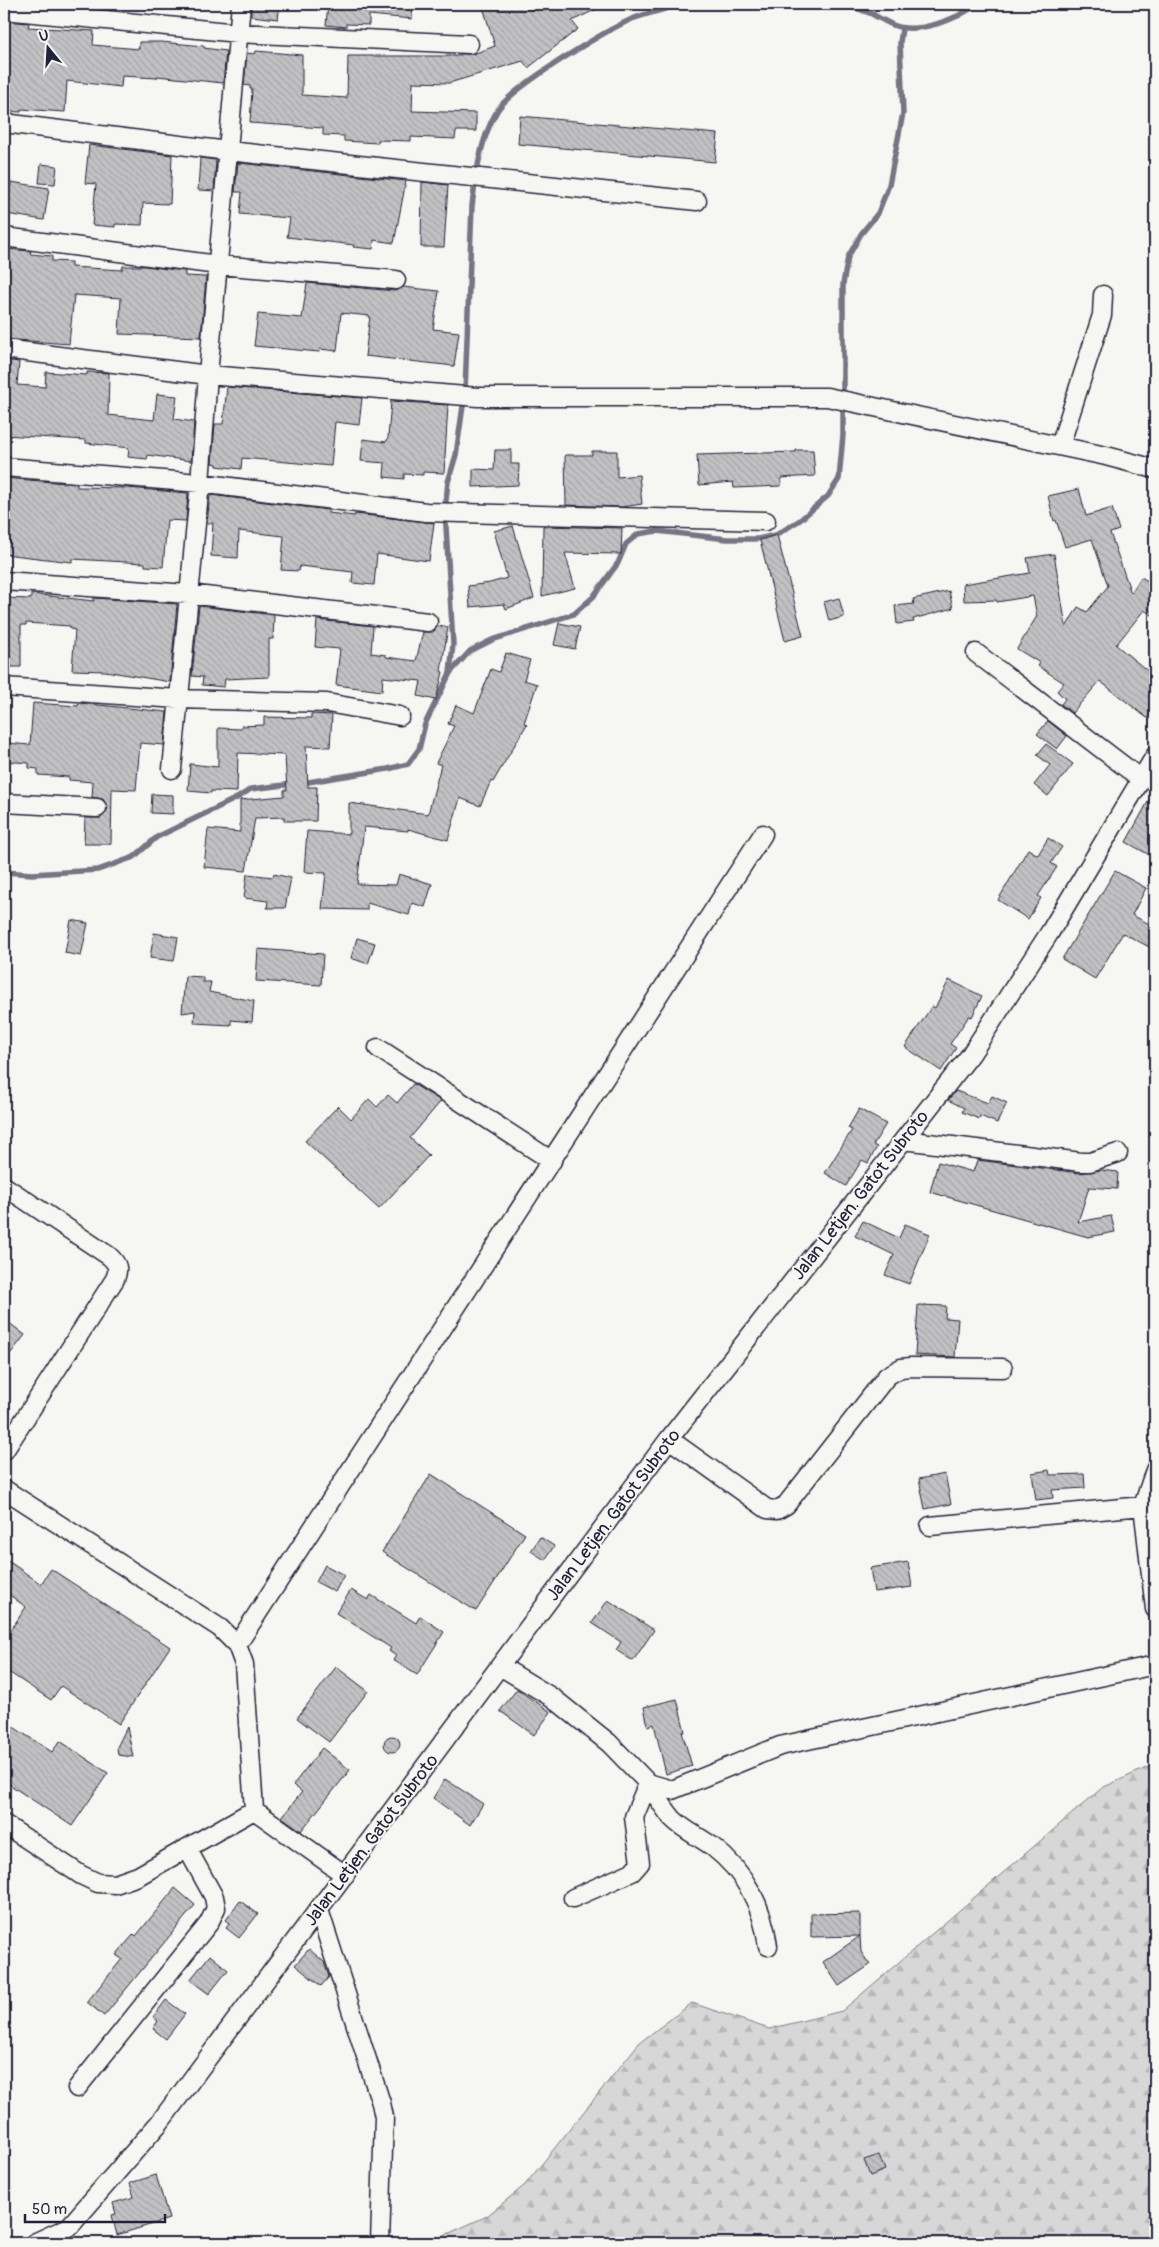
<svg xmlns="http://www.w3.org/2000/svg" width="1159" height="2247" font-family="Pangolin,sans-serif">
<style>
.forest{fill:url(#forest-firs);stroke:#7c7c89}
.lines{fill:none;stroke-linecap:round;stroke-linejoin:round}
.stream{stroke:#757583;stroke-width:5.5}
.building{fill:url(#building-back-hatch);stroke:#22223b}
.minor-casing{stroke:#22223b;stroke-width:21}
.minor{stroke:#f6f6f2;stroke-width:18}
.labels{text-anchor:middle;stroke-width:4;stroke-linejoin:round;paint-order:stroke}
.street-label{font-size:18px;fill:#22223b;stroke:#f6f6f2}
</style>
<defs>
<pattern id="forest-firs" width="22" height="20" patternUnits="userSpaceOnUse" patternTransform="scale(1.25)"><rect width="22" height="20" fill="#d7d7d7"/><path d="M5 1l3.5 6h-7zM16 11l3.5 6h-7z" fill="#b8b8b9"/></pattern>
<pattern id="building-back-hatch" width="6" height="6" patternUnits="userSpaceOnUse" patternTransform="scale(1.25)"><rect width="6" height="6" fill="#c2c2c4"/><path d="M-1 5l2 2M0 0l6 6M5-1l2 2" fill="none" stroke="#a6a6a9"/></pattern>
</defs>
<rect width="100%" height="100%" fill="#f6f6f2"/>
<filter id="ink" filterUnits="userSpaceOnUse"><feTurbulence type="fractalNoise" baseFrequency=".02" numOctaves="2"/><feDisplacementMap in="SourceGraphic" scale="10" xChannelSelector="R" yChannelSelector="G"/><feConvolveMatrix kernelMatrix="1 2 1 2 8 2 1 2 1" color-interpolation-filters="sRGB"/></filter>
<g filter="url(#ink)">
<path class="forest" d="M 1155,1764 L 1155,2243 L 436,2243 L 443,2236 L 487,2216 L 525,2185 L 639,2043 L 692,2003 L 769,2029 L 842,2011 L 1102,1788 Z"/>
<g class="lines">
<path class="stream" d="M 843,4 C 853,7 863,10 872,14 C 879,18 886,22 893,25 C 917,35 958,19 977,4
M 450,673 L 470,651 L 492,640 L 574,614 L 593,597 L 618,563 L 626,544 L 638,534 L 657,531 L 727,539 L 758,539 L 776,535 L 800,520 L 828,496 L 839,479 L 843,435 L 843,284 L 848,257 L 861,234 L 878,213 L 889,185 L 903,113 L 900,43 L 902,28
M 302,783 L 388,769 L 408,764 L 419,749 L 425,724 L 450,673 L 453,644 L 445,510 L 448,482 L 456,455 L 465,392 L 472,206 C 476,175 480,139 497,111 C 510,88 605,31 632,19 C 648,13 666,9 683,4
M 4,872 L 32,874 L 98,870 L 134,857 L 157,837 L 237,798 L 251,789 L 293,784"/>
</g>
<path class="building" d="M 251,4 L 280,4 L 278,19 L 251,16 Z
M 328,4 L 413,4 L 412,19 L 369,15 L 369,25 L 346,24 L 346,27 L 326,25 Z
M 482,4 L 530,4 L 531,10 L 548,4 L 607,4 L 572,21 L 578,29 L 528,68 L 523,61 L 449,83 L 413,82 L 412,111 L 476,113 L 476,131 L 456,131 L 455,139 L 411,137 L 411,141 L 378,140 L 378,143 L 344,141 L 344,136 L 323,135 L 323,128 L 250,123 L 252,89 L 250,89 L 250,86 L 244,85 L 247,53 L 255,54 L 256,51 L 302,55 L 302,95 L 347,98 L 348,56 L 460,56 L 460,54 L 473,54 L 495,46 Z
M 4,21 L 29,23 L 28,27 L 94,31 L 93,45 L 139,49 L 139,42 L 161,42 L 204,46 L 204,48 L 226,51 L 223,83 L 157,76 L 157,78 L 122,76 L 121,87 L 67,81 L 65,112 L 21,109 L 21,112 L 4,111 Z
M 520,116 L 718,134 L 715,162 L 518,144 Z
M 89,145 L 172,155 L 170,204 L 143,203 L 142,225 L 115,224 L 115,227 L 92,225 L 96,184 L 85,183 Z
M 200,158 L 216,160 L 214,191 L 198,190 Z
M 238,163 L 406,181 L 394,243 L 374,240 L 373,249 L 353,247 L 354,245 L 287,237 L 290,218 L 240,214 L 242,192 L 235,192 Z
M 41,164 L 57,166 L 55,184 L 39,183 Z
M 11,182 L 49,188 L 44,220 L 6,214 Z
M 422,182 L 448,185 L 444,247 L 421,247 Z
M 4,249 L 31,251 L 30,254 L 52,256 L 52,261 L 71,262 L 71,267 L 122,270 L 123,266 L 145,266 L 185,271 L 185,276 L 206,277 L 201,337 L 119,334 L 121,298 L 74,295 L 69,344 L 4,339 L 8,290 L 4,289 Z
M 307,283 L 395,291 L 403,287 L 439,291 L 433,329 L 459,332 L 454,366 L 365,356 L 370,316 L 341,313 L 337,351 L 320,349 L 319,352 L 254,346 L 258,314 L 302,318 Z
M 4,360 L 19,362 L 17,385 L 45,387 L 46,372 L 87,375 L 87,372 L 109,373 L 108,415 L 154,420 L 157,394 L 177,396 L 174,419 L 194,422 L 191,461 L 148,455 L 147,459 L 128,457 L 129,448 L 86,443 L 86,440 L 4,435 Z
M 227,387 L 362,398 L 359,425 L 335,422 L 331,466 L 242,458 L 241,469 L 217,466 L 217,464 L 212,463 L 215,424 L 223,424 Z
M 391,401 L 448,405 L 444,473 L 423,472 L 423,475 L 404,474 L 404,479 L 384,477 L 385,463 L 361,461 L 363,439 L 386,442 L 388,438 Z
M 495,450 L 511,450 L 511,464 L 519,464 L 518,485 L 473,487 L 473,469 L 494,470 Z
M 796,450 L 813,450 L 815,476 L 781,478 L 781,486 L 734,488 L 733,482 L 699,485 L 697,455 L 796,452 Z
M 592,451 L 617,451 L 617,477 L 639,475 L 642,504 L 622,507 L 566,505 L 565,455 L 592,455 Z
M 4,478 L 77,484 L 77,487 L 126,488 L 188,493 L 186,521 L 167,520 L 163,567 L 145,566 L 145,563 L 72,559 L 72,562 L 4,554 Z
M 1079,489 L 1086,516 L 1112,508 L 1119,530 L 1110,533 L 1131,593 L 1141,577 L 1155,585 L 1155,617 L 1144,610 L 1116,645 L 1155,677 L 1155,708 L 1147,718 L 1100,681 L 1072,713 L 1061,704 L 1065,699 L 1057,691 L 1064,683 L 1038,666 L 1040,663 L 1017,649 L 1037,616 L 1033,596 L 997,602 L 996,600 L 964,601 L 963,584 L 1030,573 L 1027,558 L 1054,554 L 1066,627 L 1078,607 L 1087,612 L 1108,586 L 1092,539 L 1065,547 L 1056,520 L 1054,521 L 1048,496 Z
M 210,495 L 328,510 L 328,513 L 355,516 L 355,514 L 434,523 L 429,561 L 377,554 L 374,585 L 352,583 L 353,572 L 300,566 L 299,571 L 281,570 L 284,536 L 239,531 L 238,558 L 211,556 L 213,523 L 207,523 Z
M 513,526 L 534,598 L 506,609 L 504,604 L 470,607 L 468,586 L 490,583 L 507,578 L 494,531 Z
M 543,526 L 622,528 L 621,554 L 565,553 L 575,588 L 542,596 Z
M 777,535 L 803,636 L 785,641 L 760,540 Z
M 949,591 L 953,608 L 913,619 L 914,622 L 897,624 L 895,606 L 914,604 L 913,599 Z
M 31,594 L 94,601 L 94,598 L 177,604 L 170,682 L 105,671 L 72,670 L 75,630 L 70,629 L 70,626 L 26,623 L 26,625 L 21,625 L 21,667 L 4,667 L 4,598 L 31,599 Z
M 839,598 L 844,617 L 829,621 L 824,602 Z
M 199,606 L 274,615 L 273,639 L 269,639 L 269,677 L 225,679 L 224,687 L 202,685 L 203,677 L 192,676 Z
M 317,620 L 373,626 L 371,653 L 386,655 L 386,657 L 416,661 L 423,632 L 433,632 L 438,626 L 448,627 L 441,671 L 443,672 L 436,700 L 418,696 L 421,681 L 383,677 L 382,691 L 336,685 L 340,649 L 315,647 Z
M 559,623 L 580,627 L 575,649 L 554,645 Z
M 506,653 L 530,660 L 524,680 L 537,684 L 524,723 L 527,724 L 493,782 L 491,781 L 480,806 L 460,798 L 448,840 L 408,829 L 408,831 L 364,827 L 357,884 L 396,885 L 399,874 L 432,884 L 425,907 L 412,903 L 409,915 L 367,903 L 367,910 L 322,909 L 326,873 L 304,872 L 307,831 L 349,834 L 349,803 L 428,814 L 441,765 L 436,763 L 454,726 L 448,724 L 456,705 L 474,713 L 491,669 L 499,672 Z
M 33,703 L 78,706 L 79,703 L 167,712 L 164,745 L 140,743 L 136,790 L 112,789 L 111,844 L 84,844 L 85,818 L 101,818 L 108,809 L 103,799 L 92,797 L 93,782 L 69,780 L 69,777 L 38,775 L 38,769 L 29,768 L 29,763 L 4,761 L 6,743 L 30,745 Z
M 311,714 L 332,715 L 330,747 L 306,746 L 308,787 L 317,787 L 316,821 L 284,821 L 284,817 L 255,818 L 246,871 L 204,867 L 208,829 L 240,832 L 240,800 L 284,796 L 284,790 L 287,790 L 285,755 L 238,753 L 237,792 L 211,791 L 211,793 L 188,791 L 190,764 L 218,767 L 218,728 L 241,729 L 241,726 L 264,725 L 264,717 L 311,718 Z
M 1048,721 L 1067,736 L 1057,749 L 1037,734 Z
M 1046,744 L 1073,764 L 1048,796 L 1034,785 L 1050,765 L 1037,755 Z
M 1155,789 L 1155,858 L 1126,842 Z
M 152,794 L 173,795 L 173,814 L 151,813 Z
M 1048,838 L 1062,847 L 1051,863 L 1057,867 L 1038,896 L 1041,898 L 1028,919 L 998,900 L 1028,849 L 1038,855 Z
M 1115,871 L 1146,888 L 1132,915 L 1155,927 L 1155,940 L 1151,948 L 1123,933 L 1095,979 L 1062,959 Z
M 247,874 L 273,877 L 274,874 L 291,878 L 285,908 L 267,908 L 268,901 L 244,898 Z
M 71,920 L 88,923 L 81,956 L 65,953 Z
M 154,933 L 178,937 L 174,961 L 150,958 Z
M 357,938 L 375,943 L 368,964 L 351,958 Z
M 258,949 L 323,954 L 321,985 L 256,981 Z
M 185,976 L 203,977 L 203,982 L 211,982 L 209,992 L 254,1001 L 252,1022 L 231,1020 L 231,1025 L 194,1023 L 195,1011 L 182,1013 Z
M 949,980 L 982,996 L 972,1017 L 969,1016 L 950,1044 L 956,1048 L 941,1071 L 905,1047 L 932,1006 L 935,1008 Z
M 413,1084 L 441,1101 L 410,1138 L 429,1155 L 379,1209 L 305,1141 L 338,1106 L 351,1119 L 369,1099 L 377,1107 L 388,1095 L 397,1103 Z
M 956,1091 L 988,1103 L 992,1096 L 1007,1103 L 997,1123 L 980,1116 L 979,1119 L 962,1112 L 964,1108 L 948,1100 Z
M 859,1109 L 886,1124 L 873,1145 L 877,1147 L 868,1163 L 862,1160 L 846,1186 L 825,1173 L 852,1130 L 848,1128 Z
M 977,1160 L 1080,1173 L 1101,1170 L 1118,1172 L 1117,1189 L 1089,1187 L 1078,1222 L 1111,1216 L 1115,1232 L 1088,1237 L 930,1192 L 938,1162 L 973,1172 Z
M 863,1221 L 899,1238 L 905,1224 L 930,1234 L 909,1284 L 885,1275 L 894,1255 L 855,1236 Z
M 918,1305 L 946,1306 L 945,1318 L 958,1319 L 955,1357 L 915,1355 Z
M 4,1319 L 25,1335 L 4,1362 Z
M 1049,1470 L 1050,1475 L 1084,1474 L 1085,1488 L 1052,1490 L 1053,1498 L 1036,1500 L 1032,1473 Z
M 431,1474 L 525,1534 L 476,1611 L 382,1552 Z
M 945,1474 L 951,1504 L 925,1509 L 919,1479 Z
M 540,1537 L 554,1546 L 545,1560 L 531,1551 Z
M 4,1558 L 41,1584 L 51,1569 L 170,1647 L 119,1724 L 61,1686 L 51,1700 L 4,1669 L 4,1640 L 26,1607 L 4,1591 Z
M 908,1562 L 912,1587 L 874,1592 L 870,1568 Z
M 325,1565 L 344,1575 L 335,1592 L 316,1582 Z
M 351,1590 L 368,1600 L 371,1595 L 416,1623 L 420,1616 L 444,1632 L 417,1675 L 393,1660 L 396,1656 L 389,1651 L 391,1648 L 336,1613 Z
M 608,1600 L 654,1630 L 633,1661 L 616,1650 L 621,1642 L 592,1623 Z
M 336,1667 L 368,1691 L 329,1742 L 297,1718 Z
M 517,1689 L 551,1712 L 534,1735 L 500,1711 Z
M 677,1699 L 685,1732 L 682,1732 L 692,1766 L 666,1774 L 654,1724 L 648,1726 L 644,1707 Z
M 4,1721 L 52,1752 L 60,1741 L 108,1773 L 72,1826 L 4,1781 Z
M 127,1727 L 133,1757 L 118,1755 L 117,1747 Z
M384 1744a8 8 0 1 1 16 0a8 8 0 1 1-16 0Z
M 322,1748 L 350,1770 L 301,1831 L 282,1817 L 302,1792 L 293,1785 Z
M 445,1779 L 483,1804 L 470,1825 L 433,1798 Z
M 175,1888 L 195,1905 L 104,2016 L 87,2002 L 122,1959 L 116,1955 L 134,1934 L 136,1936 Z
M 240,1901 L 258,1914 L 239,1938 L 226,1928 L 230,1923 L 226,1920 Z
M 860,1913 L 860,1936 L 811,1937 L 811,1914 Z
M 860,1936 L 861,1952 L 870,1965 L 839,1986 L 823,1962 Z
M 309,1949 L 324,1962 L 329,1977 L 321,1986 L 295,1965 Z
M 210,1955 L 228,1970 L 209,1994 L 190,1980 Z
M 166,2000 L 185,2014 L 166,2039 L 153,2029 L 158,2021 L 153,2017 Z
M 879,2155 L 885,2170 L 870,2176 L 864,2160 Z
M 156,2175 L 169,2219 L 117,2235 L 112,2215 L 116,2214 L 113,2203 L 134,2197 L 130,2183 Z"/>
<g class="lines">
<defs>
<path id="minor" d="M 4,10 L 238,33 L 469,44
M 4,123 L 228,151 L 697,201
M 4,237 L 218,265 L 396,280
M 4,349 L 208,375 L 478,397 L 827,397 L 1106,456 L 1155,469
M 1060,446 L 1102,315 L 1103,295
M 4,467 L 200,483 L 426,512 L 766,521
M 4,581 L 188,594 L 428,622
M 976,653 L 1141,779
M 4,687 L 178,699 L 327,703 L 400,716
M 172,769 L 200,483 L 208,375 L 241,4
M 4,803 L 97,808
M 378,1048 L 552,1161
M 904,1140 L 1081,1162 L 1090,1162 L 1118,1153
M 4,1186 L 109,1256 C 118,1264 119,1269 115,1279 L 4,1451
M 669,1439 L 767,1509 L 777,1510 L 786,1505 L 887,1376 L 901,1368 L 911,1367 L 1003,1368
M 1155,1470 L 1143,1506 L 1155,1609
M 4,1489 L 220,1628 L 237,1645 L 244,1664 L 254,1810 L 138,1876 L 115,1884 L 98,1883 L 81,1875 L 4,1824
M 930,1526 L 1143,1506
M 237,1645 L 763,834
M 500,1666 L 553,1698 L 609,1743 L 648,1783 L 672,1790 L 780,1746 L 1155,1665
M 254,1810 L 345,1875
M 573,1898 L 632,1872 L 640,1863 L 634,1817 L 648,1783 C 656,1795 663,1807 672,1818 C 683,1830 700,1837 713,1847 C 745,1872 763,1907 768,1946
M 319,1910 L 381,2103 L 384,2117 L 380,2243
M 77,2088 L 209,1923 L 216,1908 L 214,1897 L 187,1848
M 34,2243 L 69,2227 L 160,2122 L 669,1439 L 971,1054 L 1050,932 L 1155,756"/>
</defs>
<use href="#minor" class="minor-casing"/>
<use href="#minor" class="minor"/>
</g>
</g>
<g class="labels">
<g class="street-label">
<text transform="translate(860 1195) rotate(-52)" y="6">Jalan Letjen. Gatot Subroto</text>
<text transform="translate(613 1515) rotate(-53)" y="6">Jalan Letjen. Gatot Subroto</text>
<text transform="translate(371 1840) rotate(-53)" y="6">Jalan Letjen. Gatot Subroto</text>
</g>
</g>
<rect width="1159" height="2247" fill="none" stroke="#f6f6f2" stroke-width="20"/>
<rect x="10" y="10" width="1139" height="2227" fill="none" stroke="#22223b" stroke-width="2" filter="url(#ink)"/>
<g transform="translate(48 48) rotate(342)" stroke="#f6f6f2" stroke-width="4" paint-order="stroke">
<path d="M0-4L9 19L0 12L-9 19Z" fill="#22223b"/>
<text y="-8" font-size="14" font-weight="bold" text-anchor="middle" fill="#22223b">U</text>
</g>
<path d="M25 2214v8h140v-8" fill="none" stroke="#22223b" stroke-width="2.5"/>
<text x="32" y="2214" font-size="15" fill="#22223b" stroke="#f6f6f2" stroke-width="4" paint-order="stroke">50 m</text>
</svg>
